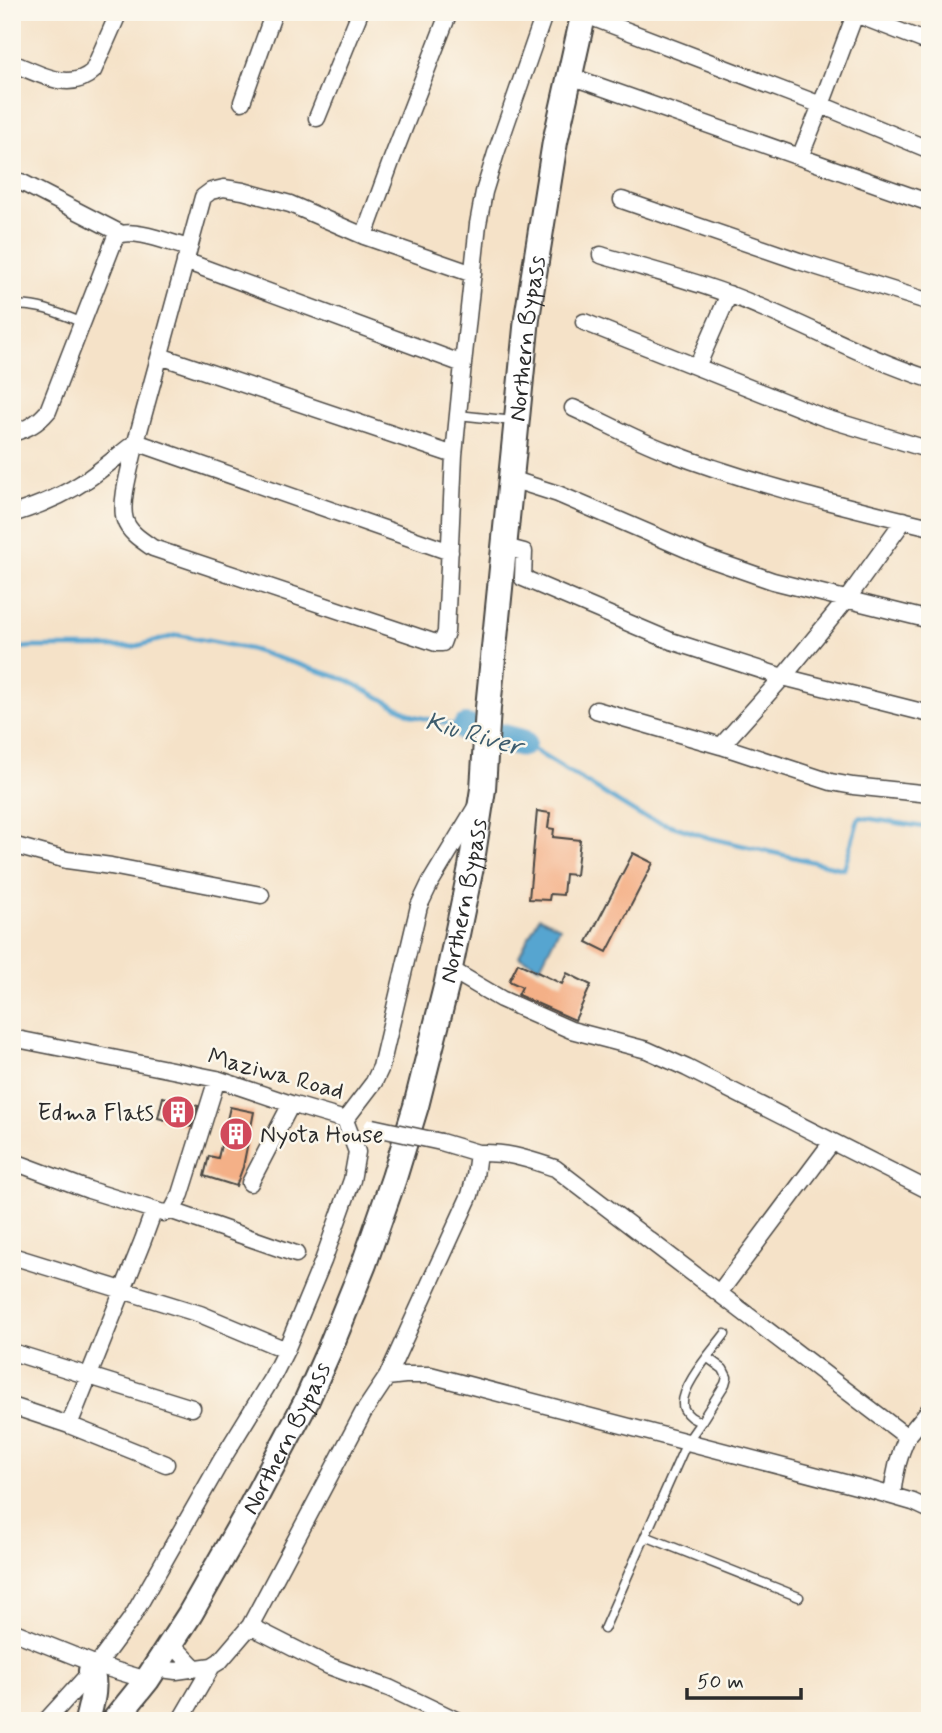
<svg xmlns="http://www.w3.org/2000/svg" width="942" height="1733" font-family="Mynerve,sans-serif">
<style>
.water{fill:#57a5d0;stroke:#41687e;stroke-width:2}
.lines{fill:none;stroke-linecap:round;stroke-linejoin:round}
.stream{stroke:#57a5d0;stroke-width:4.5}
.river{stroke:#57a5d0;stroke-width:28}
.building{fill:#f4b087}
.service-casing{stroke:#494643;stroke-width:11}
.minor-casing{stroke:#494643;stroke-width:19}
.primary-casing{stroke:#494643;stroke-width:28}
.service{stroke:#fff;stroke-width:8}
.minor{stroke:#fff;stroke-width:16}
.primary{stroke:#fff;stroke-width:24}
.minor-bridge-casing{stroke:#494643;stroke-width:19;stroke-linecap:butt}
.minor-bridge{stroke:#fff;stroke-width:16}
.labels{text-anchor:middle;stroke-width:5;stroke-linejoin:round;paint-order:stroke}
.street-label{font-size:24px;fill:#2b2b2b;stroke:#fbf7ec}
.poi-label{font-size:24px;fill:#2b2b2b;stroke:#fbf7ec;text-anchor:end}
.water-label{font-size:26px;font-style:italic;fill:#3d5c6d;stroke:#fbf7ec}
</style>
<rect width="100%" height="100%" fill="#fbf7ec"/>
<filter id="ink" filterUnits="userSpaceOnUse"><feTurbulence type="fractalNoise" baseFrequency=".0143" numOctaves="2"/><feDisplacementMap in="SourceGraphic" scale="14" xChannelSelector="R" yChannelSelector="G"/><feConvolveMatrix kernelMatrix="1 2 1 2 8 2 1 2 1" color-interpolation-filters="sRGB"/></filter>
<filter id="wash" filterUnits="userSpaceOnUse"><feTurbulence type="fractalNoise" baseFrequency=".00686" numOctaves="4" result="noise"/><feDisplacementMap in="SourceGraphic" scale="28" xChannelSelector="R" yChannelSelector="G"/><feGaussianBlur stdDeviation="1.57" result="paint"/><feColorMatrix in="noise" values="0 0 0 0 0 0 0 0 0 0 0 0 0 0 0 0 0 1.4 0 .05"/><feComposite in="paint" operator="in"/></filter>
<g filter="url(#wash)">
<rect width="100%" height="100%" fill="#f5e2c8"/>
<path class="water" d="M 539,917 L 560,927 L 540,967 L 519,956 Z"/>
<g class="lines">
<path class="stream" d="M 12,649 L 30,647 L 133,647 L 178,635 L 249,649 L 297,664 L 347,680 L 414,716 L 466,728
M 522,743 L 639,815 L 710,838 L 844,869 L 859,817 L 930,828"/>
<path class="river" d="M 466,728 L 522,743"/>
</g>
<g id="blocks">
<path class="building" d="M 537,811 L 550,813 L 548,828 L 554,829 L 553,837 L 580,840 L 576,875 L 565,874 L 563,895 L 550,894 L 549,900 L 529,899 Z
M 633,853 L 653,863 L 607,952 L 587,942 Z
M 518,963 L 562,984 L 567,973 L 591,985 L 575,1020 L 518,995 L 522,987 L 509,981 Z
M 163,1097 L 198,1106 L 191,1127 L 158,1118 Z
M 230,1107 L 254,1112 L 243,1167 L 236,1186 L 204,1176 L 209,1156 L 218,1158 Z"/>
</g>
</g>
<g filter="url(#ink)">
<use href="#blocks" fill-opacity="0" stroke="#494643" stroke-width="2"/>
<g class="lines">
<defs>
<path id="service" d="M 12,306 C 37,303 61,314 83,323
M 458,415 L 514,421
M 701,1422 C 694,1419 688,1417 684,1409 C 676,1391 714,1349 725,1334
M 645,1536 L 799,1597
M 604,1629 L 687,1442 L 701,1422 L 725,1384 L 727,1377 L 723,1369 L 708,1358"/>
<path id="minor" d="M 578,12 L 821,105 L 930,150
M 850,12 L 930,43
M 12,63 C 38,73 70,93 93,71 L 119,12
M 570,76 L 930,203
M 242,102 L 274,12
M 317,118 L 360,12
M 800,157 L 821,105 L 856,12
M 21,182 L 120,233
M 622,200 L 799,261 L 930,302
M 364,236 L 392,159 L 449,12
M 601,255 C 653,271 708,284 758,306 C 816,330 870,360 930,379
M 185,261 L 463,364
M 473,274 L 364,236 L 290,204 L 243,191 L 224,188 L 211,191 L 203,197 L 136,442 C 132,462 119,502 125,520 C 129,533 143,541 153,548 L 436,643 L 442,643 L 446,632 L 454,455 L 463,364 L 478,224 L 484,192 L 496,153 L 545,12
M 584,322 L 825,418 L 930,450
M 160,356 L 454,455
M 697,367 L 729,294
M 573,408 C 604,422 634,439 666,451 C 751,484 841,505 930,527
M 12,433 C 28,429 38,423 48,411 L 116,236 C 133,227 170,243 189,248
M 136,442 L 450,552
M 511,479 L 558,494 L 707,558 L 773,581 L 930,620
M 12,514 C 38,506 65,495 88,479 C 104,468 120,454 136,442
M 505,547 L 524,552 L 523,578 L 671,641 L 783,677 L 930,714
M 596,710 L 721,746 L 831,782 L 853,786 L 930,794
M 721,746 L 783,677 L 847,599 L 904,520
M 12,845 L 67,860 L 111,866 L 261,895
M 450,969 L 501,999 L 571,1030 L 647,1050 L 687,1068 L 930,1191
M 12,1038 L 217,1079 L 291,1104 L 345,1120 L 374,1082 L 381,1067 L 419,906 L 430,883 L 476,807
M 441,1142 L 478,1153
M 12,1161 L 89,1190 L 163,1213 L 172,1211 L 181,1194 L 217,1079
M 250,1183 L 291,1104
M 172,1211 L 296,1254
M 12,1256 L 200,1314 L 286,1350
M 719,1293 L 832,1142
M 12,1352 L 192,1408
M 387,1377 L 405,1375 L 430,1375 L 868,1489 L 913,1502 L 930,1510
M 12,1406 L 69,1425 L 166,1464
M 69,1425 L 143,1240 L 154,1210
M 892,1496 C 894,1475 898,1457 907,1437
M 250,1626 L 329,1666 L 389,1688 L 458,1721
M 12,1631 L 97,1665 L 147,1680
M 171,1643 L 195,1668
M 154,1668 L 176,1671 L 212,1666 L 220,1661 L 250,1626 L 363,1413 L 387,1377 L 470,1195 L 475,1176 L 478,1153 C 509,1152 527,1159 555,1168 L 907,1437 L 930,1409
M 46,1721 L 97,1665 L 131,1619 L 221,1461 L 272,1378 L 286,1350 L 323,1261 L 352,1180 L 357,1152 L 345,1120
M 180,1721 L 212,1666"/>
<g id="primary">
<path d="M 87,1721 C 91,1704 97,1687 91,1671"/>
<path id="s1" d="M 114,1721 L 147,1680 L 190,1614 L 248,1512 L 306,1402 L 330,1348 L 364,1264 L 394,1178 L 416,1106 L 446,987 L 471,867 L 483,789 L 488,708 L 527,318 L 555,142 L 584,12"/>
</g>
</defs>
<use href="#service" class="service-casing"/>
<use href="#minor" class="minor-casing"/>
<use href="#primary" class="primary-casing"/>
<use href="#service" class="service"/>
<use href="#minor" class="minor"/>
<use href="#primary" class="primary"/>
<defs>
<path id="minor-bridge" d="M 372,1127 L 441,1142"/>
</defs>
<use href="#minor-bridge" class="minor-bridge-casing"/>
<use href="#minor-bridge" class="minor-bridge"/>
</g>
</g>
<defs>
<symbol id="building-disc" viewBox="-11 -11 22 22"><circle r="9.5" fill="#d1495b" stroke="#fbf7ec"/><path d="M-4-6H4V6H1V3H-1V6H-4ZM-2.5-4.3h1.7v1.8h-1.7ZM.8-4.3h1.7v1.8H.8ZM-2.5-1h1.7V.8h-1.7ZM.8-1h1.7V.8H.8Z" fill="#fff"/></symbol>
</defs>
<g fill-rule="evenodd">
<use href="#building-disc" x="159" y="1093" width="38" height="38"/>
<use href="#building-disc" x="217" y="1115" width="38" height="38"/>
</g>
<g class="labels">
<g class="street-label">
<text dy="8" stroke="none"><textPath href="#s1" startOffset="1466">Northern Bypass</textPath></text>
<text dy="8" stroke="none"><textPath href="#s1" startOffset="900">Northern Bypass</textPath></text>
<text transform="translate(276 1073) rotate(15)" y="8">Maziwa Road</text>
<text dy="8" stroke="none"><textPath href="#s1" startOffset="332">Northern Bypass</textPath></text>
</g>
<g class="poi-label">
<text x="154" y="1120">Edma Flats</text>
<text x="260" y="1142" text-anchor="start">Nyota House</text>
</g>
<g class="water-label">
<text transform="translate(474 733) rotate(16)" y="9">Kiu River</text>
</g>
</g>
<rect width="942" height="1733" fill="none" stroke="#fbf7ec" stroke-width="42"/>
<path d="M687 1688v10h114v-10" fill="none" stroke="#2b2b2b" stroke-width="3.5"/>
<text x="697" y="1688" font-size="21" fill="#2b2b2b" stroke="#fbf7ec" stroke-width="5" paint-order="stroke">50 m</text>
</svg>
